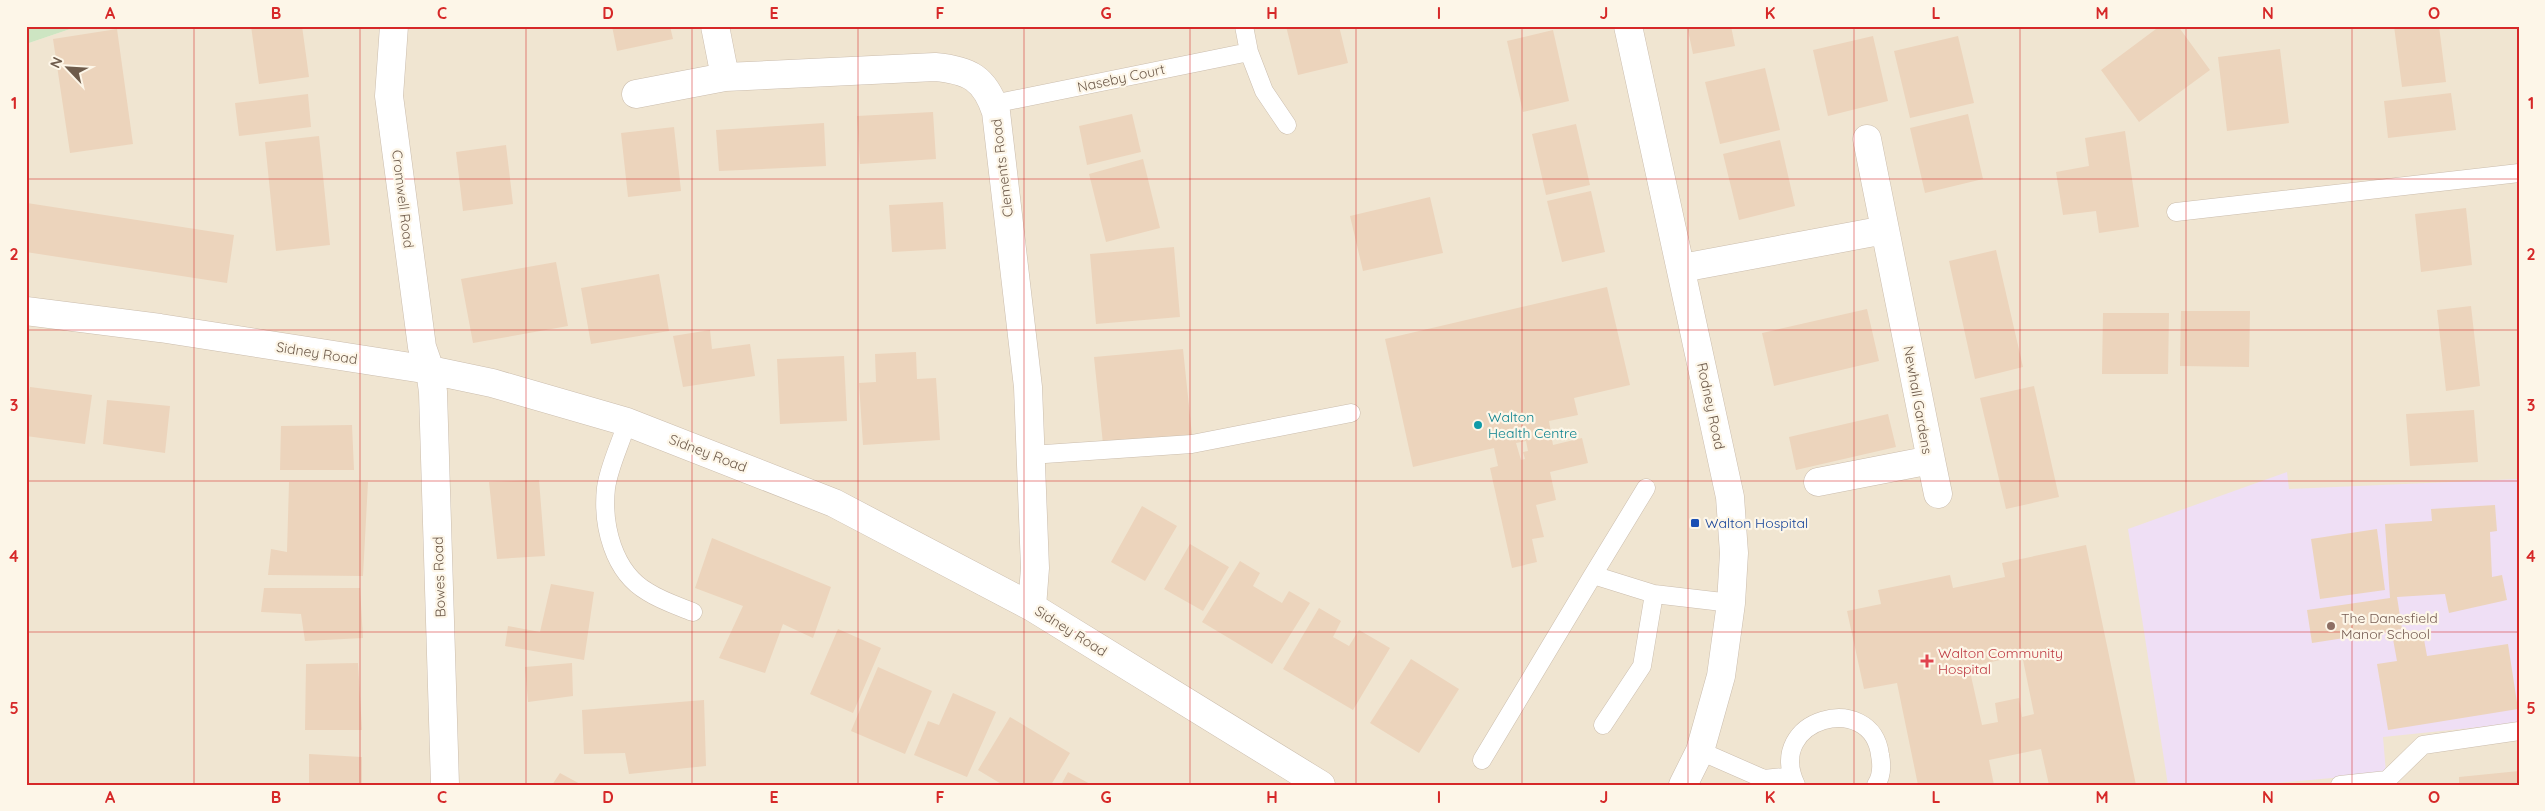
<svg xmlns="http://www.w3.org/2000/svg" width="2545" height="811" font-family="Quicksand,sans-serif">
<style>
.residential{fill:#f0e5d1}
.education{fill:#efdff5}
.green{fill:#cde5c2}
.building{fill:#ecd4bc;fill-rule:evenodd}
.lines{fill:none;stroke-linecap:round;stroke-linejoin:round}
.service-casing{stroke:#cbbdad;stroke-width:19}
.minor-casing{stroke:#cbbdad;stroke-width:29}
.service{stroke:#fff;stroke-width:18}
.minor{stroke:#fff;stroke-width:28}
.grid{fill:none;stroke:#d62828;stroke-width:1;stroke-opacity:0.55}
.culture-dot{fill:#0f9aa8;stroke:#fdf6e8;stroke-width:2}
.transit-dot{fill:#1a4fb4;stroke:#fdf6e8;stroke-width:2}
.education-dot{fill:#8d6e63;stroke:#fdf6e8;stroke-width:2}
.health-dot{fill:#e0444e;stroke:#fdf6e8;stroke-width:2}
.labels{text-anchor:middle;stroke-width:4.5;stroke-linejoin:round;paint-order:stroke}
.street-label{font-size:14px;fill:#6e5b4b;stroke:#fdf6e8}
.culture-label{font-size:14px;fill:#0d838f;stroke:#fdf6e8;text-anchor:start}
.transit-label{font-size:14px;fill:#164399;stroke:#fdf6e8;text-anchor:start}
.education-label{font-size:14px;fill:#785e54;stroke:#fdf6e8;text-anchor:start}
.health-label{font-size:14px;fill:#be3a42;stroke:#fdf6e8;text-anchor:start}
.neatline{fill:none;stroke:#d62828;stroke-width:2}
.grid-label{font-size:16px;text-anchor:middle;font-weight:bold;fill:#d62828}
</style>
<rect width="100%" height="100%" fill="#f9f2e2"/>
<path class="residential" d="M 79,26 L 2519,26 L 2519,785 L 26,785 L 26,44 Z"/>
<path class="education" d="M 2287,472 L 2289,489 L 2519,479 L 2519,723 L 2383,737 L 2386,773 L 2256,785 L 2168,785 L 2128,529 Z"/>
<path class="green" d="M 26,26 L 79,26 L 26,44 Z"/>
<path class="building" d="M 251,26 L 302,26 L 309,77 L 259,84 Z
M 612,26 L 670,26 L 673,39 L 617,51 Z
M 1286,26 L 1339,26 L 1348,63 L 1298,75 Z
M 1687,26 L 1731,26 L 1735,46 L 1693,54 Z
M 2160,26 L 2178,26 L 2210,70 L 2139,122 L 2101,70 Z
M 2394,26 L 2439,26 L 2446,82 L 2402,87 Z
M 117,29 L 133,144 L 70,153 L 53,39 Z
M 1553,30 L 1569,101 L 1523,112 L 1507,41 Z
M 1873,36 L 1888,101 L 1828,116 L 1813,50 Z
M 1958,36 L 1974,103 L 1910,118 L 1894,51 Z
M 2280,49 L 2289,123 L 2227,131 L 2218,57 Z
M 1765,68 L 1780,130 L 1720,144 L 1705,82 Z
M 2451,93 L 2456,130 L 2388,138 L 2384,101 Z
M 308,94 L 311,127 L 239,136 L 235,103 Z
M 933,112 L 936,159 L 860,164 L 857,116 Z
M 1132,114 L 1141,152 L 1087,165 L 1079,126 Z
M 1968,114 L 1983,179 L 1925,193 L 1910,128 Z
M 824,123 L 826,166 L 719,171 L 716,130 Z
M 1576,124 L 1590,185 L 1546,195 L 1532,134 Z
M 674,127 L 681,191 L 628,197 L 621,133 Z
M 2125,131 L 2139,227 L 2099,233 L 2096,211 L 2063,215 L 2056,172 L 2089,166 L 2085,138 Z
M 319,136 L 330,245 L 276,251 L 265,142 Z
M 1780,140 L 1795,206 L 1739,220 L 1723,154 Z
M 506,145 L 513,204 L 463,211 L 456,152 Z
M 1143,159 L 1160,228 L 1106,242 L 1089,174 Z
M 1591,191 L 1605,252 L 1562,262 L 1547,201 Z
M 1430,197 L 1443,253 L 1363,271 L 1350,216 Z
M 943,202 L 946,249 L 892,252 L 889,205 Z
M 27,203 L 234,235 L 227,283 L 26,252 Z
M 2466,208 L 2472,265 L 2421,272 L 2415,214 Z
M 1174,247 L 1180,317 L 1096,324 L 1090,254 Z
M 1996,250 L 2023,367 L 1975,379 L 1949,261 Z
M 556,262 L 568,326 L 473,343 L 461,279 Z
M 659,274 L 669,331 L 591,344 L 581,288 Z
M 1607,287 L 1630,385 L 1574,398 L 1578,415 L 1549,421 L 1553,445 L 1582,438 L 1588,463 L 1550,472 L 1556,500 L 1536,505 L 1544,537 L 1532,539 L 1537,562 L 1512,568 L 1490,468 L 1498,466 L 1494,448 L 1413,467 L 1385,339 ZM 1526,441 L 1528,451 L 1523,452 L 1525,459 L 1521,460 L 1516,443 Z
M 2471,306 L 2480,386 L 2446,391 L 2437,310 Z
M 1867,309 L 1879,361 L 1774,386 L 1762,333 Z
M 2181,311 L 2250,311 L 2249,367 L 2180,366 Z
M 2103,313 L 2169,313 L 2168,374 L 2102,374 Z
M 710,330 L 712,349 L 750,344 L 755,376 L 683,387 L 673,336 Z
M 1183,349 L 1192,435 L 1103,444 L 1094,357 Z
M 916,352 L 917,379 L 936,378 L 940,440 L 863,445 L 859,383 L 876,382 L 875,354 Z
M 844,356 L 847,421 L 780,424 L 777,359 Z
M 2034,386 L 2059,497 L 2006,509 L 1980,398 Z
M 30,387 L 92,395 L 85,444 L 26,436 Z
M 107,400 L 170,406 L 165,453 L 103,444 Z
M 2474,410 L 2478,462 L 2410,466 L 2406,414 Z
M 1888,414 L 1896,447 L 1796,470 L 1789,437 Z
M 352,425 L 354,470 L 280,470 L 281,426 Z
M 539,480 L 545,556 L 497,559 L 489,482 Z
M 289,482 L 368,482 L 363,576 L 268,575 L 271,549 L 287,552 Z
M 2495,505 L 2497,531 L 2490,532 L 2492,577 L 2502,575 L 2507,600 L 2449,613 L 2445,594 L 2397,597 L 2402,629 L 2312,643 L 2307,610 L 2390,598 L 2385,524 L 2432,521 L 2431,509 Z
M 1142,506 L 1177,526 L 1145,581 L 1111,562 Z
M 2377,529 L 2385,590 L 2320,599 L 2311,539 Z
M 712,538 L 831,587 L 813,638 L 783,624 L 765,673 L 719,658 L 743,606 L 695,588 Z
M 1190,544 L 1229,567 L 1203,611 L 1164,589 Z
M 2086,545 L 2136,785 L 2049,785 L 2041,749 L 1989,760 L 1994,785 L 1918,785 L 1897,683 L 1864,689 L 1847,611 L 1881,604 L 1878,590 L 1950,575 L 1953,588 L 2005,577 L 2002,563 ZM 2022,655 L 2034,714 L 2022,717 L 2019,698 L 1995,703 L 1998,722 L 1982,725 L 1969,667 Z
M 1240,561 L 1260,573 L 1253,586 L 1282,603 L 1289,591 L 1310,603 L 1272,664 L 1202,622 Z
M 551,584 L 594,592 L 584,660 L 505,646 L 508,626 L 540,632 Z
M 264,588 L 360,588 L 363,638 L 305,641 L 301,614 L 261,612 Z
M 1319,608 L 1341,621 L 1333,637 L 1349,646 L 1359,630 L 1390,648 L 1353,710 L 1283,669 Z
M 838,629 L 881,648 L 853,713 L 810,694 Z
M 2423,634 L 2427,656 L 2508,644 L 2518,709 L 2388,730 L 2377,664 L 2397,661 L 2393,639 Z
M 1411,659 L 1459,689 L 1419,753 L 1370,723 Z
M 358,663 L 362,730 L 305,730 L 306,664 Z
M 572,663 L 573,696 L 528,702 L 525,667 Z
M 878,667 L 932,691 L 905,754 L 851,731 Z
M 953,693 L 996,712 L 967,777 L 914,755 L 928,721 L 939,725 Z
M 704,700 L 706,766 L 629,774 L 625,753 L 584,754 L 582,710 Z
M 1010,717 L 1070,753 L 1051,785 L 1003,785 L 978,770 Z
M 309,754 L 362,757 L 362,785 L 309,785 Z
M 2519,771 L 2519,785 L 2459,785 L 2459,777 Z
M 1068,772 L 1092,785 L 1061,785 Z
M 560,773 L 582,785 L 552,785 Z"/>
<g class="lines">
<defs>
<path id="service" d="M 1249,52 L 1264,91 L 1287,125
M 993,104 L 1249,52 L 1244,26
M 2176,212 L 2519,173
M 627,422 C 621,443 609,466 606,488 C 602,525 613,572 648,592 C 662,601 678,606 693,612
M 1030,455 L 1192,444 L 1351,413
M 1593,575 L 1646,488
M 1603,725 L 1642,666 L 1654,594 L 1731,603
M 1700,751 L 1764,779 L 1792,776
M 1482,760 L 1593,575 L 1654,594
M 1796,785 C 1764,718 1872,690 1880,755 C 1882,765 1882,776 1876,785
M 2340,785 L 2387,780 L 2423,745 L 2519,731"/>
<path id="minor" d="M 394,26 L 389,96 L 422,347 L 430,370 L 433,392 L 445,785
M 715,26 L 725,77
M 1628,26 L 1730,497 L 1734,553 L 1731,603 L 1721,676 L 1700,751 L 1683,785
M 636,94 L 725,77 L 935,67 C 969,70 985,78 996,112 L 1028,387 L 1035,568 L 1032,607
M 1682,268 L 1885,230
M 26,311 L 160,328 L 430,370 L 492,383 L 627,422 L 834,503 L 1032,607 L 1321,785
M 1931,460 L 1938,494
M 1818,482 L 1931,460 L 1867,139"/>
</defs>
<use href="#service" class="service-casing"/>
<use href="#minor" class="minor-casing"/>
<use href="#service" class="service"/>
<use href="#minor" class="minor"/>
</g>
<path class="grid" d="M 194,26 L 194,785M 360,26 L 360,785M 526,26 L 526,785M 692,26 L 692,785M 858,26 L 858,785M 1024,26 L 1024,785M 1190,26 L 1190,785M 1356,26 L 1356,785M 1522,26 L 1522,785M 1688,26 L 1688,785M 1854,26 L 1854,785M 2020,26 L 2020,785M 2186,26 L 2186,785M 2352,26 L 2352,785M 26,179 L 2519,179M 26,330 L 2519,330M 26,481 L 2519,481M 26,632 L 2519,632"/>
<circle class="culture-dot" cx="1478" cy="425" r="5"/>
<rect class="transit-dot" x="1690" y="518" width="10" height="10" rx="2.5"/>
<circle class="education-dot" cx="2331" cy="626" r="5"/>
<path class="health-dot" d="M1924.5 653.5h5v5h5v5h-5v5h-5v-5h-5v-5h5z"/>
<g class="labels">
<g class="street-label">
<text transform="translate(1121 78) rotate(-12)" y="5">Naseby Court</text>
<text transform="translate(1002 168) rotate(-97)" y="5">Clements Road</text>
<text transform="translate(403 199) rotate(83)" y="5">Cromwell Road</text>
<text transform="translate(317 353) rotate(9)" y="5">Sidney Road</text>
<text transform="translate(1918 400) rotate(80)" y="5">Newhall Gardens</text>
<text transform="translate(1711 406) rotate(78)" y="5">Rodney Road</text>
<text transform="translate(708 453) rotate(21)" y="5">Sidney Road</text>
<text transform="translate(439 577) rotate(-92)" y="5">Bowes Road</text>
<text transform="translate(1071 631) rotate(32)" y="5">Sidney Road</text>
</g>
<g class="culture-label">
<text x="1488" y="422">Walton<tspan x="1488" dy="16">Health Centre</tspan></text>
</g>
<g class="transit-label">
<text x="1705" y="528">Walton Hospital</text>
</g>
<g class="education-label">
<text x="2341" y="623">The Danesfield<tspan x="2341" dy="16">Manor School</tspan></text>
</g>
<g class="health-label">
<text x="1938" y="658">Walton Community<tspan x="1938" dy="16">Hospital</tspan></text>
</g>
</g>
<rect width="2545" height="811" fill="none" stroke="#fdf6e8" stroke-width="55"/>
<g transform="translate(68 68) rotate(295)" stroke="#fdf6e8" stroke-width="4" paint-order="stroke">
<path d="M0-4L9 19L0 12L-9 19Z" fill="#6e5b4b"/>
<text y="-8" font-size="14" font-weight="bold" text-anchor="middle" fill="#6e5b4b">N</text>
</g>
<rect x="28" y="28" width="2490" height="756" class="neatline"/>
<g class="grid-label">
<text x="110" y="19">A</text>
<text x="276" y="19">B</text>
<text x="442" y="19">C</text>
<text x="608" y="19">D</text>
<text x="774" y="19">E</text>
<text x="940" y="19">F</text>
<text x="1106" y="19">G</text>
<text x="1272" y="19">H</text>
<text x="1439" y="19">I</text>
<text x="1604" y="19">J</text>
<text x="1770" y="19">K</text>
<text x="1936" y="19">L</text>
<text x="2102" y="19">M</text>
<text x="2268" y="19">N</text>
<text x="2434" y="19">O</text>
<text x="14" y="109">1</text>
<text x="2531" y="109">1</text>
<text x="14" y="260">2</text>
<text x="2531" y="260">2</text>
<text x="14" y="411">3</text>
<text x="2531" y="411">3</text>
<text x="14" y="562">4</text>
<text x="2531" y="562">4</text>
<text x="14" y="714">5</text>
<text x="2531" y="714">5</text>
<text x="110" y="803">A</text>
<text x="276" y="803">B</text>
<text x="442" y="803">C</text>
<text x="608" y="803">D</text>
<text x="774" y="803">E</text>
<text x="940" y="803">F</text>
<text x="1106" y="803">G</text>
<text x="1272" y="803">H</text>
<text x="1439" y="803">I</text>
<text x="1604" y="803">J</text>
<text x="1770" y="803">K</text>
<text x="1936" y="803">L</text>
<text x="2102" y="803">M</text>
<text x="2268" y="803">N</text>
<text x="2434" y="803">O</text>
</g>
</svg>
